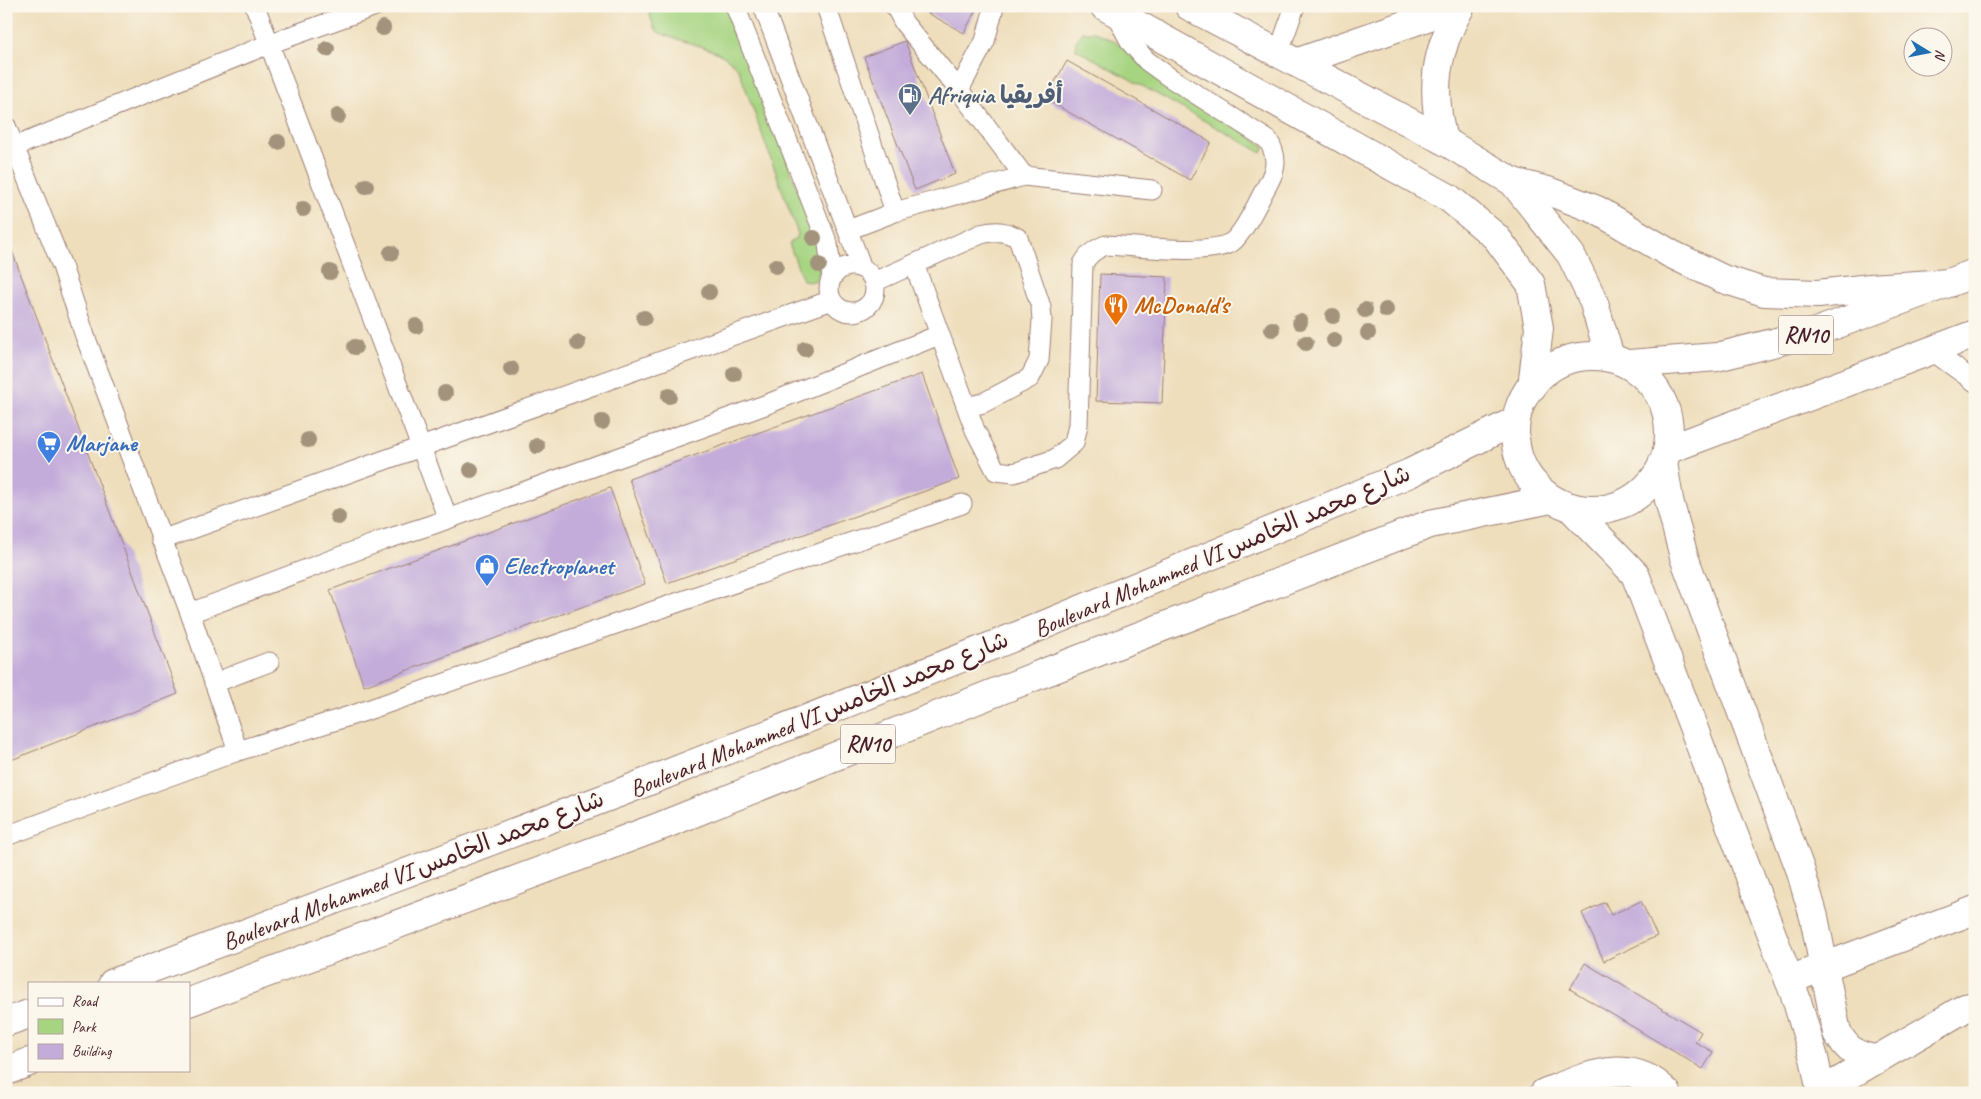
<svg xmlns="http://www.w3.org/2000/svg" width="1981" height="1099" font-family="Caveat,'Playpen Sans Arabic',sans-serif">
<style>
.green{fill:#a6d481;stroke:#787a56}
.building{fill:#c3acda}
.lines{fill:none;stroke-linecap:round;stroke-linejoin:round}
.lane-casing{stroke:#9c7e74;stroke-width:21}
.street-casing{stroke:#9c7e74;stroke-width:30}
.secondary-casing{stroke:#9c7e74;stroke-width:30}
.primary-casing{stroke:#9c7e74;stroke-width:30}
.lane{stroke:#fff;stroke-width:19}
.street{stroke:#fff;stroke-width:28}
.secondary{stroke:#fff;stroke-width:28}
.primary{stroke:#fff;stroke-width:28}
.tree{fill:#a3937b}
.labels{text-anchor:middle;stroke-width:4;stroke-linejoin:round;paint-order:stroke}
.shield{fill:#fbf7ec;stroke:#7f6065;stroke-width:1}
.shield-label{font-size:22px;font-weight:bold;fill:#4a1f2b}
.service-label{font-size:24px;font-weight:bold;fill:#4e5e75;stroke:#fbf7ec;text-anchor:start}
.food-label{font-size:24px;font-weight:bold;fill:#c56008;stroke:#fbf7ec;text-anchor:start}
.shop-label{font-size:24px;font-weight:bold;fill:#366cbe;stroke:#fbf7ec;text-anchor:start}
.street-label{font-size:24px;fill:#4a1f2b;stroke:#fbf7ec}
</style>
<rect width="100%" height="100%" fill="#fbf7ec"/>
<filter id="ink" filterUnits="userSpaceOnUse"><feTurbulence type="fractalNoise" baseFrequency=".02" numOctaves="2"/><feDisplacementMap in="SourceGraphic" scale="10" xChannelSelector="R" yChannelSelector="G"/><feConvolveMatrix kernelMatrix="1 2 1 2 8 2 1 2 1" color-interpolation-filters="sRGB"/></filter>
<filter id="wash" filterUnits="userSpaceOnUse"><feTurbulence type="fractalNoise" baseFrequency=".0096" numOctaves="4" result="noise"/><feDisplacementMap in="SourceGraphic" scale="20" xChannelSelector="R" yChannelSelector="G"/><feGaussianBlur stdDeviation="1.12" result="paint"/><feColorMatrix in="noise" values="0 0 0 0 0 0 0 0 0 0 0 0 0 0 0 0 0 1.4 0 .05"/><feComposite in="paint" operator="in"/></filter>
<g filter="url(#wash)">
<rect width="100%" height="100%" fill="#eedebc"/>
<path class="green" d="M 647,6 L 730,6 L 809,221 L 819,259 L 819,272 L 817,280 L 808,282 L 803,280 L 789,244 L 797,237 L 798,234 L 739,70 C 720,45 685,45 658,32 L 654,27 Z
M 1083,32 L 1095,32 L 1128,48 L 1265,147 L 1262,153 L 1076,49 L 1076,41 Z"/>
<g id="blocks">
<path class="building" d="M 915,6 L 978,6 L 964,33 Z
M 905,41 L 955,174 L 915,190 L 864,57 Z
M 1067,61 L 1211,142 L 1190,180 L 1045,99 Z
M 6,235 L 178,694 L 6,762 Z
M 1100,274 L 1167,277 L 1162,403 L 1096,401 Z
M 922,374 L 959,479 L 667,583 L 629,479 Z
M 610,488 L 645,584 L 364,686 L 330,590 Z
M 1641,901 L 1657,936 L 1604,961 L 1582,913 L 1605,902 L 1611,915 Z
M 1585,963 L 1701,1032 L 1695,1042 L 1713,1052 L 1703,1069 L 1570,989 Z"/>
</g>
</g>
<g filter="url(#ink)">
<use href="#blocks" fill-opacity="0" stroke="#9c7e74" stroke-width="1"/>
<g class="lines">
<defs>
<path id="lane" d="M 255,6 L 448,519
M 735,6 L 828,244 L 832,278
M 763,6 L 862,268
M 826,6 L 895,212
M 895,6 L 904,23 L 959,90 L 1024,176
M 1278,54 L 1295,6
M 959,90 L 985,41 L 993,11 L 991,6
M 6,126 L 62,266 L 85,336 L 190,613 L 238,751 L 6,836
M 14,147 L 269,44 L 375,6
M 848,230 L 895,212 L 1024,176 L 1152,190
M 914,264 L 975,430 L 996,471 L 1014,473 L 1055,459 L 1074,443 L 1078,425 L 1083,264 C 1088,254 1095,249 1106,245 C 1134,246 1210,256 1232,242 C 1242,235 1257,205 1263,193 C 1274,174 1281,161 1268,140 L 1169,77 L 1147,61 L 1131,43 L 1115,13
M829 289a23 23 0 1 1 46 0a23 23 0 1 1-46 0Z
M 874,282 L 981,234 C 995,230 1005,231 1018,238 L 1041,307 L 1042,320 L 1039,360 L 1030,378 L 983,403 L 968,407
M 1931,350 L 1975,382
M 161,540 L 832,300
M 190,613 L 384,540 L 431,525 L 765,405 L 939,335
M 214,683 L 269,662
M 238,751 L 359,713 L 962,504"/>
<path id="street" d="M 1104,6 L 1449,198 L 1496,237 L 1531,284 L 1539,328 L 1532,387
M 1189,6 L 1443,140 L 1513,182 L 1571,255 L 1593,300 L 1610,357
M 1296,63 L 1458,6
M 1443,140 C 1430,90 1435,51 1461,6
M 1789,980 L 1975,910
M 1544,1093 C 1586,1077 1630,1054 1667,1093"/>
<path id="secondary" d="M 1663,462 L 1669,500 L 1684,557 L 1800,869 L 1814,917 L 1837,1033 C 1849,1051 1855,1056 1877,1059
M 1570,507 L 1635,574 L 1796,998 L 1814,1058 L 1821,1092
M 1819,1093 L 1965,1008 L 1975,1006"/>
<path id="primary" d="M 1513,182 L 1548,191 L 1597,210 L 1671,254 L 1723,279 L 1764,292 L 1818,294 L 1870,288 L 1949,283
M1515 433a77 77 0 1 1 154 0a77 77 0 1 1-154 0Z
M 1629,364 L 1717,357 L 1816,332 L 1975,273
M 1667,450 L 1975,334
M 113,983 L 624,791 L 1022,634 L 1410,473 L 1515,421
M 189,1002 L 661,826 L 1041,674 L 1430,524 L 1551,499
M 6,1022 L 29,1014
M 6,1071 L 29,1062"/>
</defs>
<use href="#lane" class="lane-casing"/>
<use href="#street" class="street-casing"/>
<use href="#secondary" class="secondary-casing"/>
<use href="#primary" class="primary-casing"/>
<use href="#lane" class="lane"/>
<use href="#street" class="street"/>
<use href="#secondary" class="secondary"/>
<use href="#primary" class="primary"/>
</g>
<g class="tree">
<circle cx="383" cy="28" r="8"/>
<circle cx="327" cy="49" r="8"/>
<circle cx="338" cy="116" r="8"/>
<circle cx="278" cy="142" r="8"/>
<circle cx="366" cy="186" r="8"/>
<circle cx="303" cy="209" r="8"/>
<circle cx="814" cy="238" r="8"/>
<circle cx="391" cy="253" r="8"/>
<circle cx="819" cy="265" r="8"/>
<circle cx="776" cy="266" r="8"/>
<circle cx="330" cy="272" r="8"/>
<circle cx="709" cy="292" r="8"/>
<circle cx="1365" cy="310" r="8"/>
<circle cx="1386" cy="310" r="8"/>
<circle cx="1333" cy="316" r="8"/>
<circle cx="644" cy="318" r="8"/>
<circle cx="1300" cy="322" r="8"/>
<circle cx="416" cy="326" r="8"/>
<circle cx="1272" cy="329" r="8"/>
<circle cx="1368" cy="333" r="8"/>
<circle cx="1334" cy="340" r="8"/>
<circle cx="578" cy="343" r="8"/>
<circle cx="1306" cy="343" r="8"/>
<circle cx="355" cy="347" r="8"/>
<circle cx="805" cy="349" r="8"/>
<circle cx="511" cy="369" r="8"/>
<circle cx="734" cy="374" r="8"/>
<circle cx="445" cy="393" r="8"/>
<circle cx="669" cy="396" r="8"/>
<circle cx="602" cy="422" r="8"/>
<circle cx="308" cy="440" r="8"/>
<circle cx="537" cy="446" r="8"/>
<circle cx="471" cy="470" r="8"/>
<circle cx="338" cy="517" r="8"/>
</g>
</g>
<defs>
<symbol id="fuel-pin" viewBox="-11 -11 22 30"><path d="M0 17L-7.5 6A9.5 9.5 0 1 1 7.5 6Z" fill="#5c6f8a" stroke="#fbf7ec"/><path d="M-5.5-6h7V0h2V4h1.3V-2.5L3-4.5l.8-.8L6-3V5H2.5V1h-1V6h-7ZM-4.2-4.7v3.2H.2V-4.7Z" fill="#fff"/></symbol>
<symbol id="restaurant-pin" viewBox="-11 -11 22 30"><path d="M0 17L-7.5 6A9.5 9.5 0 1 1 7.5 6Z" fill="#e8710a" stroke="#fbf7ec"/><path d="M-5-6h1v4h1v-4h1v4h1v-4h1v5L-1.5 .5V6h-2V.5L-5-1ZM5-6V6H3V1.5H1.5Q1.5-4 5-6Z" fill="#fff"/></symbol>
<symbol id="supermarket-pin" viewBox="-11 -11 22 30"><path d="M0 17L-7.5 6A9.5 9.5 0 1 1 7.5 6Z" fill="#3f7fe0" stroke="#fbf7ec"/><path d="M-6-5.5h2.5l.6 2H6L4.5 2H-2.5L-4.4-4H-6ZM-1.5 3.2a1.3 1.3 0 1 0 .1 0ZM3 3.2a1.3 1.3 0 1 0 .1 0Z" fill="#fff"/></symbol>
<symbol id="shop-pin" viewBox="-11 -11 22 30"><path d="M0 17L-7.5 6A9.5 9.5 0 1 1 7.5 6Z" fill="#3f7fe0" stroke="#fbf7ec"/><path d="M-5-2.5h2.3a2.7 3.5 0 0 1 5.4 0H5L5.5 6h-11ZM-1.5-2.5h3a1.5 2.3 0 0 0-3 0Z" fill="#fff"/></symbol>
</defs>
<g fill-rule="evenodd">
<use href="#fuel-pin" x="896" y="81" width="28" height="38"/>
<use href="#restaurant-pin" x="1102" y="291" width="28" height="38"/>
<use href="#supermarket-pin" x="35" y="429" width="28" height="38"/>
<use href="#shop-pin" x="473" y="552" width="28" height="38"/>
</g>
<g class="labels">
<g class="shield">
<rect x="1778.5" y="315.5" width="55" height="39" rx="4"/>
<rect x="840.5" y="724.5" width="55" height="39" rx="4"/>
</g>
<g class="shield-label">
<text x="1806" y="343">RN10</text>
<text x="868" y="752">RN10</text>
</g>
<g class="service-label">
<text x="928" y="103">Afriquia أفريقيا</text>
</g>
<g class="food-label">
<text x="1134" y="313">McDonald's</text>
</g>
<g class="shop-label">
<text x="66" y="451">Marjane</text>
<text x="504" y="574">Electroplanet</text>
</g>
<g class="street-label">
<text transform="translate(1222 551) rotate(-23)" y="8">Boulevard Mohammed VI شارع محمد الخامس</text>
<text transform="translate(819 714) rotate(-22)" y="8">Boulevard Mohammed VI شارع محمد الخامس</text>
<text transform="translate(413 870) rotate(-21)" y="8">Boulevard Mohammed VI شارع محمد الخامس</text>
</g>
</g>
<rect width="1981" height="1099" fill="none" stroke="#fbf7ec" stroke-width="25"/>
<rect x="28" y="982" width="162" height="90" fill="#fbf7ec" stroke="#b4a19f"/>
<rect x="38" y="998" width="25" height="8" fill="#ffffff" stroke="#b4a19f"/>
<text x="72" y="1006" font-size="15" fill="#4a1f2b">Road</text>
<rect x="38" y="1019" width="25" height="15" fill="#a6d481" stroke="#b4a19f"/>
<text x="72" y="1032" font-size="15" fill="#4a1f2b">Park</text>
<rect x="38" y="1044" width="25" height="15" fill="#c3acda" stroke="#b4a19f"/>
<text x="72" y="1056" font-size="15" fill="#4a1f2b">Building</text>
<g transform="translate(1928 52) rotate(100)"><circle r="24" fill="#fbf7ec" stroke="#b4a19f"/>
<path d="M0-4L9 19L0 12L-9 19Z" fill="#1f6fb2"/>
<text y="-8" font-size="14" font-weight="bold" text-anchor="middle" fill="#4a1f2b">N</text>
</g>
</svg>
